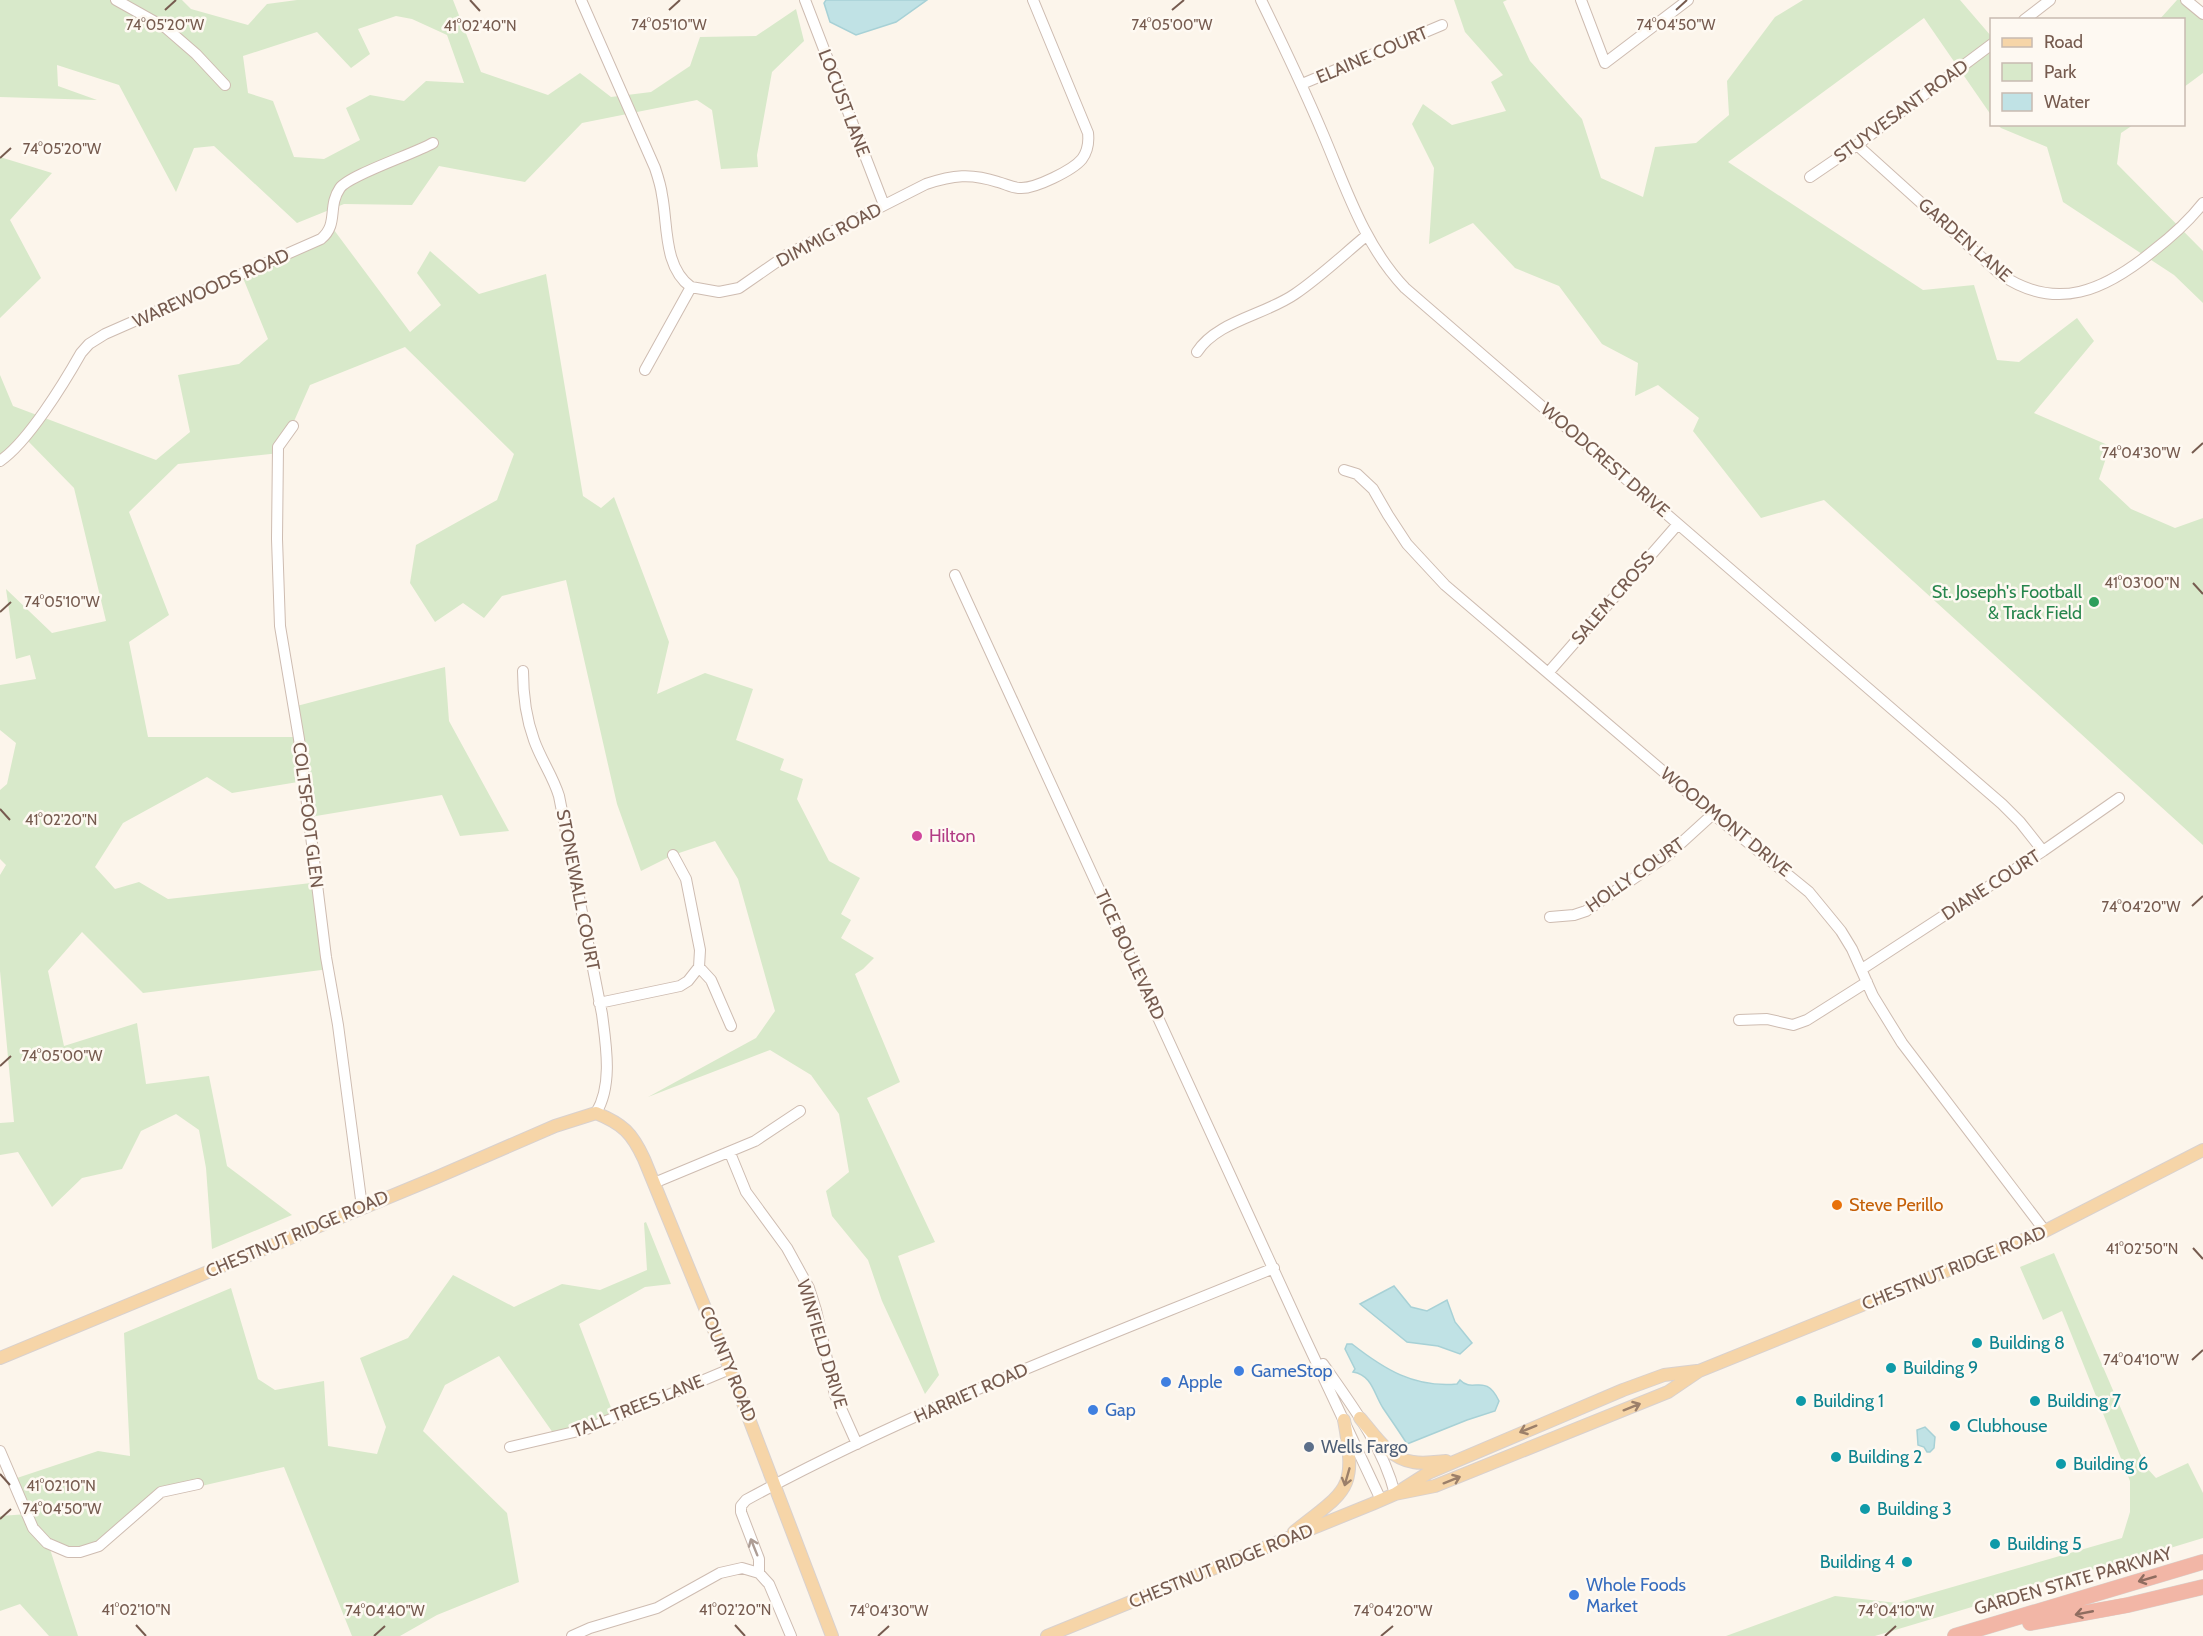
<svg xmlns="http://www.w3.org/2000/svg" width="2203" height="1636" font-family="Cabin,sans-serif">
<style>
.green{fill:#d8e9ca;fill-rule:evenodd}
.water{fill:#c0e2e5;stroke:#a7d1d6;stroke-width:1.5}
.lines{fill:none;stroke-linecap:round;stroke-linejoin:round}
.minor-casing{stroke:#cebcb1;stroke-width:12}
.major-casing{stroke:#d9d1ce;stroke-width:14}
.highway-casing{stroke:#d9d1ce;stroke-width:16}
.minor{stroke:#fff;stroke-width:10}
.major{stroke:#f6d5a8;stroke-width:12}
.highway{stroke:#f2b6a6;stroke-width:15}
.oneway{stroke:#9c806a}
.oneway2{stroke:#ad9d95}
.oneway3{stroke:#8f6d60}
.ticks{fill:none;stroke:#765b4f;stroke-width:2}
.leisure-dot{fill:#2e9e5b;stroke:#fef9f2;stroke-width:2}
.hotel-dot{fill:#d1479c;stroke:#fef9f2;stroke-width:2}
.food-dot{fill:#e8710a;stroke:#fef9f2;stroke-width:2}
.culture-dot{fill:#0f9aa8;stroke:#fef9f2;stroke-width:2}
.shop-dot{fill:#3f7fe0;stroke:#fef9f2;stroke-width:2}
.service-dot{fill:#5c6f8a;stroke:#fef9f2;stroke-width:2}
.labels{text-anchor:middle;stroke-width:5;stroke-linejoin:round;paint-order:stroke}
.street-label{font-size:18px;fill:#765b4f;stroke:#fef9f2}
.leisure-label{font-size:18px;fill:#27864d;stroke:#fef9f2;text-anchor:end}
.hotel-label{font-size:18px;fill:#b23c85;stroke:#fef9f2;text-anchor:start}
.food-label{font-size:18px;fill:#c56008;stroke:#fef9f2;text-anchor:start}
.culture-label{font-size:18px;fill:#0d838f;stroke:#fef9f2;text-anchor:start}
.shop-label{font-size:18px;fill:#366cbe;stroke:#fef9f2;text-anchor:start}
.service-label{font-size:18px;fill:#4e5e75;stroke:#fef9f2;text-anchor:start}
.ticks-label{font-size:15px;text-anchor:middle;fill:#765b4f;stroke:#fef9f2;stroke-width:5;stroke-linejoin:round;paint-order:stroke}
</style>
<rect width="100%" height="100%" fill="#fcf5eb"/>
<path class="green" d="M 0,0 L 182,0 L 191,9 L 248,25 L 267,4 L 297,0 L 453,0 L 481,72 L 548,95 L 580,73 L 611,97 L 651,92 L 690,66 L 700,37 L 756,36 L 796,9 L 804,41 L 772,72 L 757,155 L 758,167 L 721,169 L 712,110 L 697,100 L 582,123 L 525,182 L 439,166 L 412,205 L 344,204 L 297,223 L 214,146 L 194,148 L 176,192 L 119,85 L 57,65 L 58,86 L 97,100 L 0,97 ZM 396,16 L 412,19 L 447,35 L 464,83 L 426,81 L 404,101 L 370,95 L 346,108 L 360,140 L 324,159 L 294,157 L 273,101 L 248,93 L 243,56 L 317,32 L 351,68 L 370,54 L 358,29 Z
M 1454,0 L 1507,0 L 1503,2 L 1530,61 L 1582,119 L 1601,178 L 1643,197 L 1655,147 L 1696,143 L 1729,115 L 1727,81 L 1775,17 L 1803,0 L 1960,0 L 1991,36 L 1991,115 L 1924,18 L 1728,162 L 1923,290 L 1974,285 L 1997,360 L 2019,362 L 2077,318 L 2094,341 L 2034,413 L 2110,446 L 2099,479 L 2131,509 L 2175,528 L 2203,518 L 2203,845 L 1824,500 L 1761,518 L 1693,431 L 1699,418 L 1658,385 L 1635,396 L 1638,363 L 1602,344 L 1559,286 L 1515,268 L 1473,223 L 1429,244 L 1434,168 L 1412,124 L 1423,104 L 1452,125 L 1506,111 L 1491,82 L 1503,75 L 1465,32 Z
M 2177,0 L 2182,0 L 2203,18 L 2203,73 L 2184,87 L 2184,20 L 2159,20 Z
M 1998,125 L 2133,125 L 2121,133 L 2117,164 L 2203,251 L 2203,303 L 2174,275 L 2063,202 L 2047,147 L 2001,128 Z
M 0,157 L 52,173 L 10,220 L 41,278 L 0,318 Z
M 334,230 L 410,332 L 441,305 L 417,273 L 430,251 L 479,294 L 546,274 L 583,496 L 601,508 L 614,497 L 669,642 L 657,694 L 705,673 L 753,689 L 736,740 L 784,759 L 780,770 L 803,779 L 797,799 L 829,861 L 860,878 L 841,914 L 851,920 L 841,938 L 874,958 L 863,969 L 855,974 L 900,1082 L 867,1098 L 935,1242 L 898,1256 L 939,1375 L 925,1394 L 882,1301 L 868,1260 L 832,1216 L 826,1191 L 849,1172 L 839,1114 L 811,1075 L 770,1050 L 648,1097 L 756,1038 L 775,1011 L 738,879 L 715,841 L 673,855 L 641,871 L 617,804 L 566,580 L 502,596 L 484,618 L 463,603 L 435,622 L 410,583 L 416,545 L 497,500 L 514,454 L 405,347 L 310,385 L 280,453 L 178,464 L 129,512 L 169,615 L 129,642 L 148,737 L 297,737 L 293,707 L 445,667 L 449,721 L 509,831 L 460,836 L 442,795 L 310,817 L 304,781 L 232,793 L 207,777 L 123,823 L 95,867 L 115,889 L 139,882 L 168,899 L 320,882 L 329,969 L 143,993 L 82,932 L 48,971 L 64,1046 L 137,1023 L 146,1084 L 209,1076 L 227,1166 L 292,1215 L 212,1249 L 206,1168 L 199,1130 L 176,1114 L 141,1131 L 122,1169 L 82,1178 L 52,1207 L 18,1152 L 0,1155 L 0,1123 L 14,1122 L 0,971 L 0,875 L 6,865 L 0,859 L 0,790 L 7,784 L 16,743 L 0,730 L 0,685 L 36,679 L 30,655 L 16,659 L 6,589 L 52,633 L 106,621 L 74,488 L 27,440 L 0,457 L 0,375 L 13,406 L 156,460 L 190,432 L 178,375 L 239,364 L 268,339 L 241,273 Z
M 646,1222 L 671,1284 L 645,1287 L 579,1324 L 615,1418 L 558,1440 L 499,1356 L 445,1385 L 423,1431 L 507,1513 L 519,1582 L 437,1615 L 400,1636 L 352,1636 L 284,1467 L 153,1497 L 92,1550 L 49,1546 L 78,1636 L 49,1636 L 20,1604 L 0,1611 L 0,1516 L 28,1514 L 17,1478 L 98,1451 L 130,1456 L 124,1333 L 231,1288 L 258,1379 L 275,1390 L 324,1381 L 328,1446 L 377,1454 L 386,1427 L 360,1358 L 408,1338 L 453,1275 L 514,1307 L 562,1284 L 600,1290 L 647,1270 L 644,1223 Z
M 2054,1253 L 2146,1467 L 2156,1478 L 2188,1463 L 2203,1493 L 2203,1538 L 2134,1559 L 2011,1590 L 2012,1595 L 1875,1636 L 1726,1636 L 1835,1596 L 1897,1603 L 2122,1538 L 2130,1512 L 2130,1481 L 2062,1311 L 2043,1320 L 2020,1267 Z"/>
<path class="water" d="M 826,0 L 927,0 L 896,22 L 856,35 L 830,22 L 824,3 Z
M 1394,1286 L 1411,1307 L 1427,1311 L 1447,1300 L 1455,1322 L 1472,1343 L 1460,1354 L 1438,1346 L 1407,1342 L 1360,1304 Z
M 1347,1344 L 1352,1344 C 1384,1369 1414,1388 1457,1384 L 1460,1380 C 1473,1394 1485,1372 1499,1401 L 1495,1411 L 1467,1420 L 1407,1444 C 1399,1431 1391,1420 1383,1408 C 1374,1394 1372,1375 1353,1372 L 1355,1369 L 1345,1349 Z
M 1925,1427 L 1935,1437 L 1934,1448 L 1930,1452 L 1927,1452 L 1924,1447 L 1918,1445 L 1917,1430 Z"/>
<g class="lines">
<defs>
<path id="minor" d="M 116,0 L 166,28 L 196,54 L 225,85
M 581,0 L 655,168 C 658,177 661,186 662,195 C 668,224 663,267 691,287 L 719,292 L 739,288 L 788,254 L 926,184 C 953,175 971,173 998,182 C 1006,184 1012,188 1020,188 C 1035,189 1073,170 1082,159 C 1088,151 1089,142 1088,133 L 1033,0
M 805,0 L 884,205
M 1261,0 C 1283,45 1304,89 1323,134 C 1346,188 1364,245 1405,288 L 2002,804 L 2020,822 L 2043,851
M 1581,0 L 1605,63 L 1688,0
M 2186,0 L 2203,14
M 2024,20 L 2050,0
M 1302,84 L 1442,25
M 1857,145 L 2000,274 C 2057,313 2105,290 2153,251 C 2171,237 2189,221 2203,203
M 1810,177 L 1857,145 L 1992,44
M 1197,352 C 1217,321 1265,315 1295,294 C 1320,277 1343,255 1366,236
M 645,370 L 691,287
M 293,426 L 278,447 L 277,539 L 280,626 L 299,739 L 326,957 L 338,1025 L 362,1207
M 0,461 C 28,442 64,383 81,353 L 89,344 L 105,334 L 321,239 C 339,224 327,207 340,188 C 349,175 414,154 433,143
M 1344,470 L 1357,474 L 1373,489 L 1388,515 L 1407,544 L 1445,585 L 1713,814 L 1809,892 L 1841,931 L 1852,949 L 1873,996 L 1902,1043 L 2045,1231
M 955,575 L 1304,1336 L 1381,1500
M 523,671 C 523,695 526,718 534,740 C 541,760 553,776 559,796 L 602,1014 C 606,1045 613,1085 596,1113
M 1548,673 L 1678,524
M 673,855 L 686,879 L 700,950 L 699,967 L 711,980 L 731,1026
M 1550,917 L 1574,915 L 1586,911 L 1668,855 L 1713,814
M 1862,969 L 2043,851 L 2119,798
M 599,1003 L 680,986 L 688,981 L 699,967
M 1739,1020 L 1767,1019 L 1793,1025 L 1807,1020 L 1867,982
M 730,1153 L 746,1192 L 787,1248 L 809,1288 L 816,1310 L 835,1395 L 857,1444
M 654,1183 L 755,1141 L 800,1111
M 1323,1364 C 1351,1404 1383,1446 1395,1494
M 510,1447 L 587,1429 L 730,1369
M 0,1451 L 33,1528 L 47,1543 L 68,1552 L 80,1552 L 99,1546 L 161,1492 L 198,1484
M 759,1573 L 759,1559 L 741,1512 L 741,1506 L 746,1500 C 915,1408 1096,1341 1274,1268
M 572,1636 L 590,1628 L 657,1608 L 720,1573 L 742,1568 L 759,1573 L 769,1584 L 791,1636"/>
<path id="major" d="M 0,1358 L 435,1178 L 555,1126 L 596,1113 C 623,1124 632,1133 644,1159 L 730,1369 L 832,1636
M 1360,1418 C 1374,1434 1389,1459 1413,1462 C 1424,1464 1436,1462 1446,1461
M 1395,1494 L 1435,1486 L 1668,1392 L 1699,1371 L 2045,1231 L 2203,1150
M 1294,1532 C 1348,1489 1357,1491 1344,1420
M 1047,1636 L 1372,1504 L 1395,1494 L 1428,1473 L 1623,1390 L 1664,1375 L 1697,1371"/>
<path id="highway" d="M 2030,1623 L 2128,1605 L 2203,1587
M 1955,1636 L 2203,1562"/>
</defs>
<use href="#minor" class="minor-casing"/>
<use href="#major" class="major-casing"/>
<use href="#highway" class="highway-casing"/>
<use href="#minor" class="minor"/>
<use href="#major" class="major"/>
<use href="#highway" class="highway"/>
</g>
<defs><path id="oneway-shaft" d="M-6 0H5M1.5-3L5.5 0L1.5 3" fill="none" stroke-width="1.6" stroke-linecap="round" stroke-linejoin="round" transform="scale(1.5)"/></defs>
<g class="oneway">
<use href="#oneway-shaft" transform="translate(1632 1407) rotate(-22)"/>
<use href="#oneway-shaft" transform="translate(1528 1429) rotate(158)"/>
<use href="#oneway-shaft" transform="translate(1347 1477) rotate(106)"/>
<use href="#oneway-shaft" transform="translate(1452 1480) rotate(-22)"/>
</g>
<use class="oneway2" href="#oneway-shaft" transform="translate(754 1547) rotate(-112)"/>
<g class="oneway3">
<use href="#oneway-shaft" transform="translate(2147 1579) rotate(164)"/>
<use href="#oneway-shaft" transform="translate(2084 1613) rotate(169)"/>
</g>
<path class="ticks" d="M 470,0 L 480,11M 165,10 L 176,0M 669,10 L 680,0M 1172,10 L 1184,0M 1676,10 L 1687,0M 0,158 L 11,148M 2192,453 L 2203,443M 2193,583 L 2203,594M 0,612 L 11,602M 0,809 L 10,820M 2192,906 L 2203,896M 0,1066 L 11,1056M 2193,1248 L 2203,1259M 2192,1360 L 2203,1350M 0,1474 L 10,1485M 0,1519 L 11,1509M 136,1625 L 146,1636M 735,1625 L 745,1636M 374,1636 L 385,1626M 878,1636 L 889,1626M 1381,1636 L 1393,1626M 1885,1636 L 1896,1626"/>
<circle class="leisure-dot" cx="2094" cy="602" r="6"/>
<circle class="hotel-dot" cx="917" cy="836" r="6"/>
<circle class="food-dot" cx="1837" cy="1205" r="6"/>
<g class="culture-dot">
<circle cx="1977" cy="1343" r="6"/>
<circle cx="1891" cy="1368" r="6"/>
<circle cx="1801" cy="1401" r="6"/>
<circle cx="2035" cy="1401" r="6"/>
<circle cx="1955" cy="1426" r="6"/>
<circle cx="1836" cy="1457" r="6"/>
<circle cx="2061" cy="1464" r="6"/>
<circle cx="1865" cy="1509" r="6"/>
<circle cx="1995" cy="1544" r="6"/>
<circle cx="1907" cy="1562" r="6"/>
</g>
<g class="shop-dot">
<circle cx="1239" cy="1371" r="6"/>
<circle cx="1166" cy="1382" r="6"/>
<circle cx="1093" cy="1410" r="6"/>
<circle cx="1574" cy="1595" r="6"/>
</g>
<circle class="service-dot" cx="1309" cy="1447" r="6"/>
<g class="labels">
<g class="street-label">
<text transform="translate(1372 55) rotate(-23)" y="6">ELAINE COURT</text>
<text transform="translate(844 103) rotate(69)" y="6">LOCUST LANE</text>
<text transform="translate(1901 111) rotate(-36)" y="6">STUYVESANT ROAD</text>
<text transform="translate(829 235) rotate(-28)" y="6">DIMMIG ROAD</text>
<text transform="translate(1965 240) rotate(41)" y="6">GARDEN LANE</text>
<text transform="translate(211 288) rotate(-24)" y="6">WAREWOODS ROAD</text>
<text transform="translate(1605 460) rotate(41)" y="6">WOODCREST DRIVE</text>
<text transform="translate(1613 598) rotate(-49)" y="6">SALEM CROSS</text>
<text transform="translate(308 815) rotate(83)" y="6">COLTSFOOT GLEN</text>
<text transform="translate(1726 822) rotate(39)" y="6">WOODMONT DRIVE</text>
<text transform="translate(1635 875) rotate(-35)" y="6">HOLLY COURT</text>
<text transform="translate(1991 885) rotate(-33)" y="6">DIANE COURT</text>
<text transform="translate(578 890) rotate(79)" y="6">STONEWALL COURT</text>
<text transform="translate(1130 955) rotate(65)" y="6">TICE BOULEVARD</text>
<text transform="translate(297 1234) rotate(-23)" y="6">CHESTNUT RIDGE ROAD</text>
<text transform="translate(1954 1268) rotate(-22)" y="6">CHESTNUT RIDGE ROAD</text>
<text transform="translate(822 1344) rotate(73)" y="6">WINFIELD DRIVE</text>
<text transform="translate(728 1364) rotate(68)" y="6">COUNTY ROAD</text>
<text transform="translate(971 1393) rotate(-24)" y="6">HARRIET ROAD</text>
<text transform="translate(638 1406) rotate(-22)" y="6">TALL TREES LANE</text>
<text transform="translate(1221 1566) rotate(-22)" y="6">CHESTNUT RIDGE ROAD</text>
<text transform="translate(2073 1581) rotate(-16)" y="6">GARDEN STATE PARKWAY</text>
</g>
<g class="leisure-label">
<text x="2082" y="598">St. Joseph's Football<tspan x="2082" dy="21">&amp; Track Field</tspan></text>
</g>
<g class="hotel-label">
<text x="929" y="842">Hilton</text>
</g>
<g class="food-label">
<text x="1849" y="1211">Steve Perillo</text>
</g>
<g class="culture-label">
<text x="1989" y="1349">Building 8</text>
<text x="1903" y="1374">Building 9</text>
<text x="1813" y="1407">Building 1</text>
<text x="2047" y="1407">Building 7</text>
<text x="1967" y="1432">Clubhouse</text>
<text x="1848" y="1463">Building 2</text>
<text x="2073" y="1470">Building 6</text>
<text x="1877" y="1515">Building 3</text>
<text x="2007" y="1550">Building 5</text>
<text x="1895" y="1568" text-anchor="end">Building 4</text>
</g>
<g class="shop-label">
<text x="1251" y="1377">GameStop</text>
<text x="1178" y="1388">Apple</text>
<text x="1105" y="1416">Gap</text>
<text x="1586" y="1591">Whole Foods<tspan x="1586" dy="21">Market</tspan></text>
</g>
<g class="service-label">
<text x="1321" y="1453">Wells Fargo</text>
</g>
</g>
<g class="ticks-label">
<text x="1676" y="30">74°04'50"W</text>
<text x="165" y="30">74°05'20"W</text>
<text x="669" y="30">74°05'10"W</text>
<text x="1172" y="30">74°05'00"W</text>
<text x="480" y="31">41°02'40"N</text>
<text x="62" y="154">74°05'20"W</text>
<text x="2141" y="458">74°04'30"W</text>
<text x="2142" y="588">41°03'00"N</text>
<text x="62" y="607">74°05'10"W</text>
<text x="61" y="825">41°02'20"N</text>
<text x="2141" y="912">74°04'20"W</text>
<text x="62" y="1061">74°05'00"W</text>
<text x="2142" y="1254">41°02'50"N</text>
<text x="2141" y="1365">74°04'10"W</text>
<text x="61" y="1491">41°02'10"N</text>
<text x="62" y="1514">74°04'50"W</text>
<text x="136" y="1615">41°02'10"N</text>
<text x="735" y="1615">41°02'20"N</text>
<text x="385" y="1616">74°04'40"W</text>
<text x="889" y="1616">74°04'30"W</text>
<text x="1393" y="1616">74°04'20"W</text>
<text x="1896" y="1616">74°04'10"W</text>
</g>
<rect x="1990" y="18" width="195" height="108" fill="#fef9f2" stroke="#c8bab1" stroke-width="1.5"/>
<rect x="2002" y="38" width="30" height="9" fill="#f6d5a8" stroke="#c8bab1" stroke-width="1.5"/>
<text x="2044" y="48" font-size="18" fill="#765b4f">Road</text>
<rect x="2002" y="63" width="30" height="18" fill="#d8e9ca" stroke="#c8bab1" stroke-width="1.5"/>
<text x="2044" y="78" font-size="18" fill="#765b4f">Park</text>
<rect x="2002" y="93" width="30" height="18" fill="#c0e2e5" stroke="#c8bab1" stroke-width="1.5"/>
<text x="2044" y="108" font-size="18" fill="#765b4f">Water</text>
</svg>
